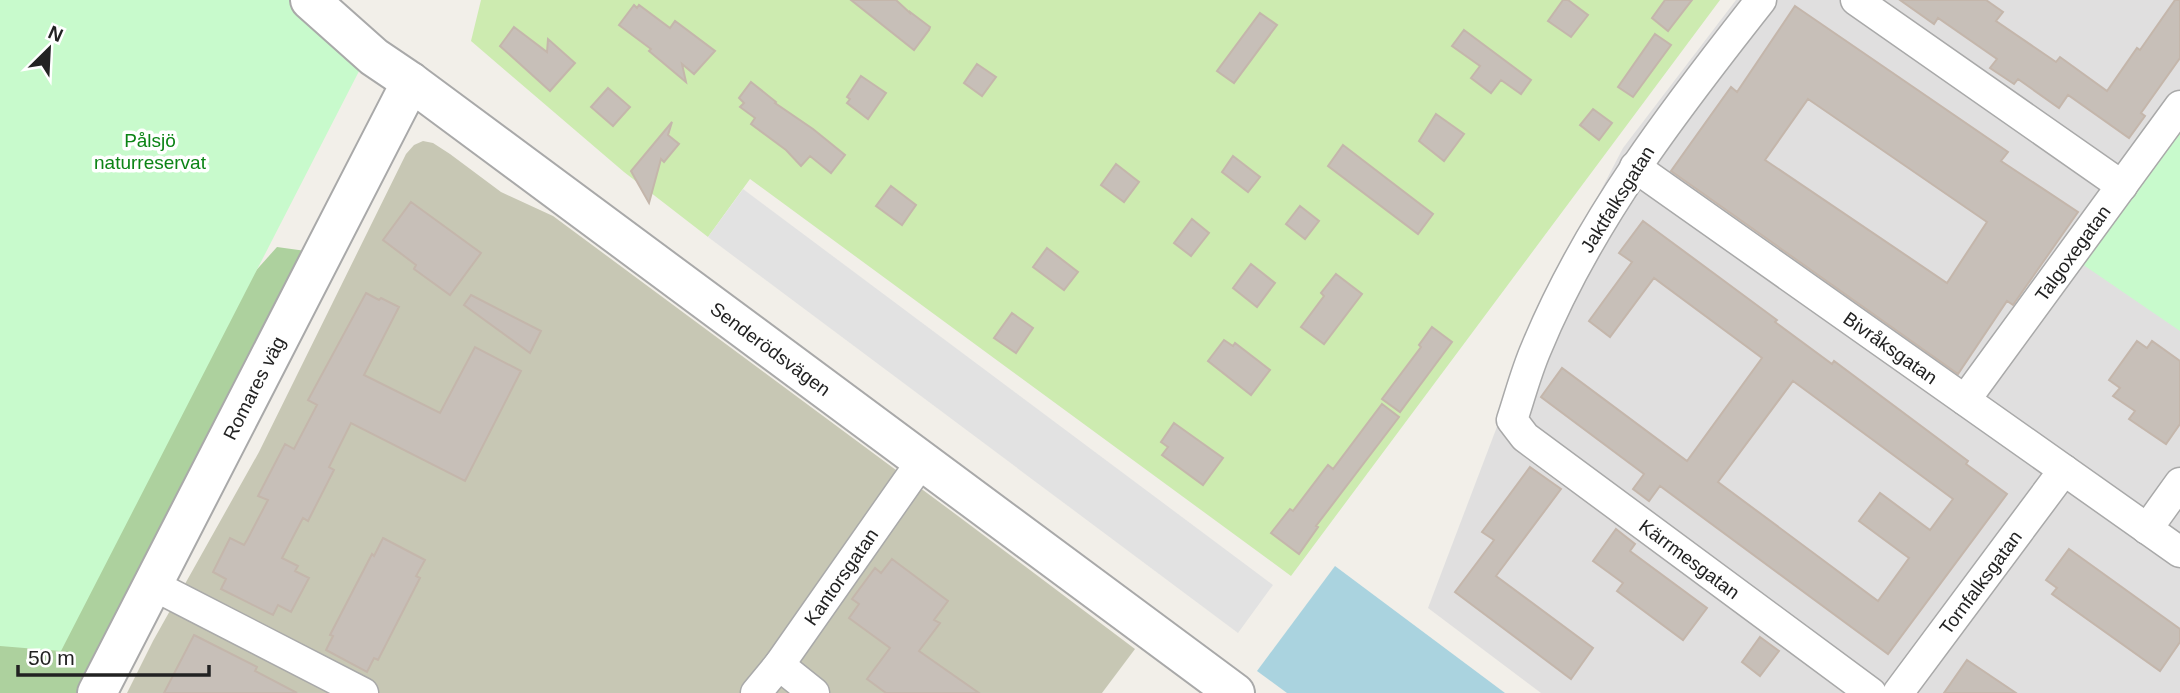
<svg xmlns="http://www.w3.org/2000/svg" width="2180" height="693" font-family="Helvetica,sans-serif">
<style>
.residential{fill:#e0dfdf}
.construction{fill:#c7c7b4}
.grass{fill:#cdebb0}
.forest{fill:#add19e}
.park{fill:#c8facc}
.parking{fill:#e2e2e2}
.water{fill:#aad3df}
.building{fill:#c7bfb8;stroke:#c4b6ab;stroke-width:2;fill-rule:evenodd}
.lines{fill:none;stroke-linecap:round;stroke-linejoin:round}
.minor-casing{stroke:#a9a9a9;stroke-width:33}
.tertiary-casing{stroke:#a9a9a9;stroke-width:42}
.minor{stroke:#fff;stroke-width:30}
.tertiary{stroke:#fff;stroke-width:38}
.labels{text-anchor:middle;stroke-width:7;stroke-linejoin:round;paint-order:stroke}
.park-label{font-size:19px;fill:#0c8416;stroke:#fff}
.street-label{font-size:19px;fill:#222;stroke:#fff}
</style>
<rect width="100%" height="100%" fill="#f2efe9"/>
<path class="residential" d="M 1736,0 L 2180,0 L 2180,693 L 1541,693 L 1428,608 L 1549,290 L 1623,148 Z"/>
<path class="construction" d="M 423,141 L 433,143 L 450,154 L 501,192 L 553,216 L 954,513 L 1135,649 L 1102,693 L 127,693 L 153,641 L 259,452 L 406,154 L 414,145 Z"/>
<path class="grass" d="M 481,0 L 1720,0 L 1291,576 L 750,179 L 708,237 L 624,172 L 471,41 Z"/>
<path class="forest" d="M 277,247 L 313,252 L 83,693 L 0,693 L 0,556 Z"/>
<path class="park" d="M 0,0 L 326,0 L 374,42 L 61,651 L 0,646 Z
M 2180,122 L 2180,331 L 2082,264 Z"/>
<path class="parking" d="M 743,189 L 1273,585 L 1238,633 L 708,237 Z"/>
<path class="water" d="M 1335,566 L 1505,693 L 1287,693 L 1257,671 Z"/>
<path class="building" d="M 851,0 L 896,0 L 910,13 L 910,12 L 930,27 L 929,30 L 914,50 Z
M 1563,0 L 1568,0 L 1588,15 L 1571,37 L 1548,21 Z
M 1665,0 L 1692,0 L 1668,31 L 1652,18 Z
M 1900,0 L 1986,0 L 2003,12 L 1996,21 L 2056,62 L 2060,57 L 2107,91 L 2137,48 L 2140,50 L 2175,0 L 2180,0 L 2180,58 L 2141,113 L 2145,116 L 2129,138 L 2068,95 L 2059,108 L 2018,79 L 2014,84 L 1990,68 L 1997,59 L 1938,18 L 1934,24 Z
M 634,5 L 637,8 L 639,5 L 670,28 L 675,21 L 715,51 L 694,74 L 682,64 L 686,82 L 649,51 L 651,49 L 619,25 Z
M 1795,6 L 2008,152 L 2001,161 L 2078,212 L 2013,305 L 2007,301 L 1958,374 L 1671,171 L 1731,87 L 1737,92 ZM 1808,99 L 1987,222 L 1947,283 L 1765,160 Z
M 1260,13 L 1277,25 L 1234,83 L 1217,71 Z
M 514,27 L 547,52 L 548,39 L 575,63 L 550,91 L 500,46 Z
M 1464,30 L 1531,80 L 1521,94 L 1501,80 L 1491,93 L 1471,78 L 1480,66 L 1452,46 Z
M 1655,34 L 1671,45 L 1633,97 L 1618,87 Z
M 977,64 L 996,77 L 982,96 L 964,83 Z
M 861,76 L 886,93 L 868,119 L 847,103 L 850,99 L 847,97 Z
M 751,82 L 776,102 L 775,103 L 813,129 L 845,155 L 831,173 L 810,156 L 801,166 L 786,150 L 751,124 L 755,118 L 740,107 L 744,103 L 739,98 Z
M 608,88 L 630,107 L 613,126 L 591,107 Z
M 1593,109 L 1612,123 L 1599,140 L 1580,125 Z
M 1436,114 L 1464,134 L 1444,161 L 1419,141 Z
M 672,122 L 668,135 L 679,144 L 664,162 L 661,159 L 649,203 L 631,171 Z
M 1343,145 L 1433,214 L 1418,234 L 1328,166 Z
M 1233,156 L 1260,177 L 1248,192 L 1222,172 Z
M 1116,164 L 1139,182 L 1124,202 L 1101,185 Z
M 891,186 L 916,205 L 902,225 L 876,206 Z
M 411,202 L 481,253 L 450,295 L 414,269 L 416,265 L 383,240 Z
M 1300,206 L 1319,221 L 1305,239 L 1286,224 Z
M 1192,219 L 1209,233 L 1191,256 L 1174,243 Z
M 1643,221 L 1777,320 L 1775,322 L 1832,364 L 1834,361 L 1968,461 L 1966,464 L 2007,494 L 1888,654 L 1660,486 L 1649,501 L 1633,489 L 1644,474 L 1541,397 L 1562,368 L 1687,461 L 1762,358 L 1654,278 L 1610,337 L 1589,321 L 1632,262 L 1619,253 ZM 1793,381 L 1953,499 L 1930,530 L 1880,493 L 1859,521 L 1909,558 L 1878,601 L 1718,482 Z
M 1047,248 L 1078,272 L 1064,290 L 1033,267 Z
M 1251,264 L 1275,283 L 1257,307 L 1233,288 Z
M 1336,274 L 1362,294 L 1324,344 L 1301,327 L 1324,296 L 1321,293 Z
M 366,293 L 379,300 L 381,298 L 399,307 L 364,375 L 440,413 L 475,347 L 521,371 L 465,481 L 351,423 L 329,467 L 334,470 L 308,521 L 303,518 L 282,558 L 298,566 L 295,571 L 309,578 L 291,612 L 278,605 L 273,615 L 221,589 L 226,579 L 213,572 L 230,538 L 244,545 L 247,540 L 268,500 L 258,496 L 285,444 L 294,449 L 317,405 L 308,400 Z
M 471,295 L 541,331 L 530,353 L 464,305 Z
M 1012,313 L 1033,328 L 1016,353 L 994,338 Z
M 1432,327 L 1452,342 L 1400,412 L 1382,399 L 1421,347 L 1419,345 Z
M 1224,340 L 1233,346 L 1235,343 L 1270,370 L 1251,395 L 1208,361 Z
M 2137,341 L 2147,348 L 2152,341 L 2180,361 L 2180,424 L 2166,444 L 2129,419 L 2135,411 L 2113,396 L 2120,388 L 2109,380 Z
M 1382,404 L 1399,417 L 1316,526 L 1318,527 L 1299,554 L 1271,533 L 1290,509 L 1293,511 L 1328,465 L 1333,469 Z
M 1174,423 L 1223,458 L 1203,485 L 1162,455 L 1168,447 L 1161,442 Z
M 1530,467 L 1561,489 L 1496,576 L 1593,648 L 1571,679 L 1455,592 L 1494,540 L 1482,532 Z
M 1616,529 L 1635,544 L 1630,551 L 1707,608 L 1683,640 L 1617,591 L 1623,583 L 1593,561 Z
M 383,538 L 425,560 L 416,576 L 420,578 L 378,660 L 374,658 L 367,672 L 326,650 L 333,636 L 330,635 L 372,554 L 374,556 Z
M 2069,549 L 2180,629 L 2180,642 L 2160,671 L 2052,594 L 2057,588 L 2046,580 Z
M 892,559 L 948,601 L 934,620 L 940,623 L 919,651 L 979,693 L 886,693 L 867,679 L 890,648 L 849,618 L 859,604 L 852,599 L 875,568 L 881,573 Z
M 194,635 L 257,667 L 255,671 L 297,693 L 164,693 Z
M 1760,637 L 1779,651 L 1760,676 L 1742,662 Z
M 1967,660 L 2016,693 L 1944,693 Z"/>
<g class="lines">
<defs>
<g id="minor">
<path id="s1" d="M 1761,0 C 1675,109 1589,220 1536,349 C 1526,372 1520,396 1512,420 L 1525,437 L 1871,693"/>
<path d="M 1856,0 L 2122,186"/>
<path id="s2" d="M 1635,167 L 2180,552"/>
<path id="s3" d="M 1965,400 L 2180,106"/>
<path d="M 2147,529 L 2180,483"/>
<path d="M 153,585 L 363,693"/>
<path d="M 779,665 L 814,693"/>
<path id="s4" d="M 756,693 L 779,665 L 922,461"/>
<path id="s5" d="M 1898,693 L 2064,470"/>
</g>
<g id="tertiary">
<path id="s6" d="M 310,0 L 374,57 L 411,82 L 1235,693"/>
<path id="s7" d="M 97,693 L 411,82"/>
</g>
</defs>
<use href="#minor" class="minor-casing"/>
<use href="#tertiary" class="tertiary-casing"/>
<use href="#minor" class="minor"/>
<use href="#tertiary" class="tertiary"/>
</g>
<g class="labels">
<g class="park-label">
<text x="150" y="147">Pålsjö<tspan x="150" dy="22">naturreservat</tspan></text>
</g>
<g class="street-label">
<text transform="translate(1617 199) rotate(-58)" y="7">Jaktfalksgatan</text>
<text dy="7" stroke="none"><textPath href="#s3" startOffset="182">Talgoxegatan</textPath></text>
<text dy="7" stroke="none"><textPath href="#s2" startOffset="313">Bivråksgatan</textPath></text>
<text dy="7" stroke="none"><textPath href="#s6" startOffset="578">Senderödsvägen</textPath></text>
<text dy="7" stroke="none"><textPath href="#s7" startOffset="343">Romares väg</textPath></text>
<text dy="7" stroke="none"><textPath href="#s1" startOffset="718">Kärrmesgatan</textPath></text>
<text dy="7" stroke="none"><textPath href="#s4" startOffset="144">Kantorsgatan</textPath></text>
<text dy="7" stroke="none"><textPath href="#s5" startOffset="138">Tornfalksgatan</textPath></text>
</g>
</g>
<g transform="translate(49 49) rotate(24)" stroke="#ffffff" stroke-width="5" paint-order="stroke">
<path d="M0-5L12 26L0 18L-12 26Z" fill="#222222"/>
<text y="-10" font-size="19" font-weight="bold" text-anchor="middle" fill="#222222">N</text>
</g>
<path d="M18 665v10h191v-10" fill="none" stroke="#222222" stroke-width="3.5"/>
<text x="28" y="665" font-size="21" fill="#222222" stroke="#ffffff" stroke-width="5" paint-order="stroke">50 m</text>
</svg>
